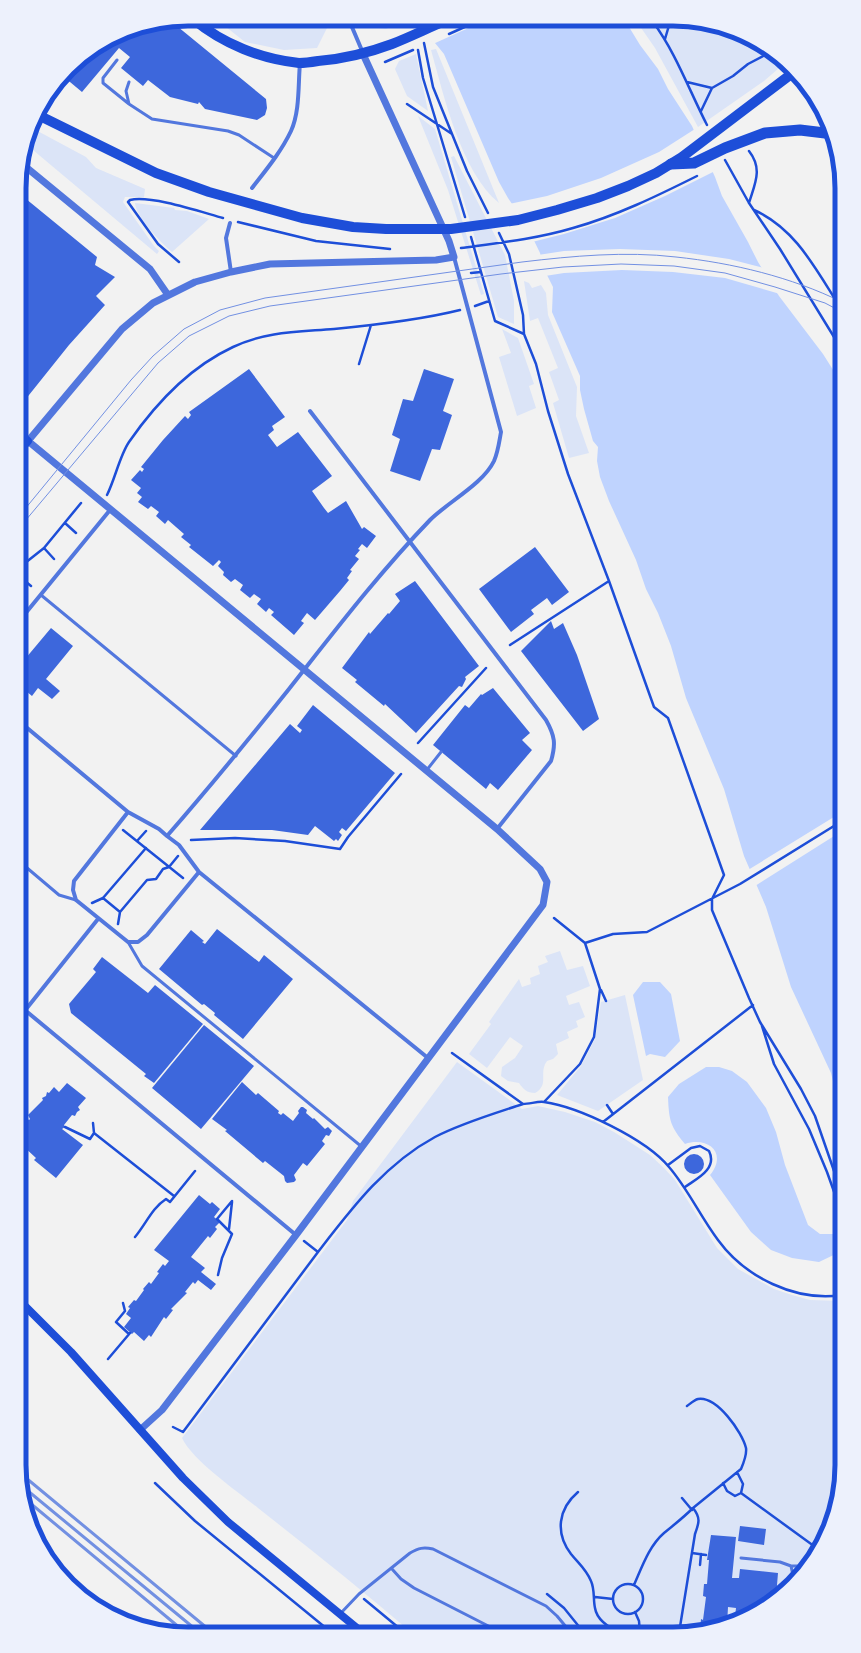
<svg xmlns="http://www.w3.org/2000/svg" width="861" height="1653" font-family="Cabin,sans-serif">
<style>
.green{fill:#dbe4f7}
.water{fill:#bfd3fe}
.pier{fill:#f2f2f2}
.building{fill:#3d67dc}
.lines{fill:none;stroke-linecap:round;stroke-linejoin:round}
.path{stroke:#1d4ed8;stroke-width:2.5}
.service{stroke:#5277de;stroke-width:3}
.minor{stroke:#5277de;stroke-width:4}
.tertiary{stroke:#5277de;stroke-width:7}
.secondary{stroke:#1d4ed8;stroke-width:8}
.primary{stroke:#1d4ed8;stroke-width:10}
.trunk{stroke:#1d4ed8;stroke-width:11}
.tram{stroke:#7290e2;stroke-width:1}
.rail{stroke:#7290e2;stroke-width:3}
.rim{fill:none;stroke:#1d4ed8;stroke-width:5}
</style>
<rect width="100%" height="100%" fill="#f2f2f2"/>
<path class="green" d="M 216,19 L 326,20 L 328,26 L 317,48 L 284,50 L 245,42 Z
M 375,20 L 404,20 L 386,29 L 379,28 Z
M 637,22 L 706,22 L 748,37 L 786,62 L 764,81 L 698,127 L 655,48 Z
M 436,49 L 499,203 C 461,172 444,96 431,50 Z
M 416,54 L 428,111 L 407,96 L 395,69 L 399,61 Z
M 418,116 L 435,129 L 484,294 L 481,295 L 448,190 Z
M 32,128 L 86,157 L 96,168 L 145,189 L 144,197 L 125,197 L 123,202 L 154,246 L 159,251 L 157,254 L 27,145 Z
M 454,156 L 505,255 L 514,301 L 514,324 L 498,317 L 451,157 Z
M 135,203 L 174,208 L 175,210 L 187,211 L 209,219 L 172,252 C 161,243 136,217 135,203 Z
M 524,281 L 529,283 L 532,288 L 541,285 L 546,293 L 548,315 L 577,387 L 576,416 L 589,453 L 569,458 L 553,403 L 559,400 L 549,372 L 558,368 L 538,318 L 530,321 Z
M 502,329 L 518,338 L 534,384 L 529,386 L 536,408 L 517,416 L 499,357 L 511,353 Z
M 560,951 L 567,970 L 583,966 L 590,986 L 566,996 L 569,1005 L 579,1002 L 585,1017 L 576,1021 L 578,1027 L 567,1032 L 569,1038 L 556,1044 L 558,1054 L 553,1059 L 547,1061 C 538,1073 550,1084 535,1093 C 527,1093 523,1089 519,1083 L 508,1081 L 501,1076 L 502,1067 L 515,1058 L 523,1046 L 510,1037 L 487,1068 L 469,1054 L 491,1024 L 489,1022 L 519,979 L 522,987 L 531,984 L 530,978 L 540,974 L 538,966 L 548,962 L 545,956 Z
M 625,995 L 643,1080 L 598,1111 L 557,1095 L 581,1066 L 595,1039 L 601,1002 Z
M 457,1062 L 522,1109 L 538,1106 L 565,1112 L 595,1122 L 614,1132 L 650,1155 L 664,1168 L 675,1180 L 717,1248 L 738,1269 L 774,1289 L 792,1295 L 810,1300 L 842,1301 L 842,1476 L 829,1530 L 807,1568 L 767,1605 L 727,1625 L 673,1634 L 412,1633 C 362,1590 310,1549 258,1508 C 237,1491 193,1461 182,1438 L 347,1220 L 353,1201 Z"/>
<path class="water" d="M 423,20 L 626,22 L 640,45 L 658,69 L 668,89 L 692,126 L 715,177 L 722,196 L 748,242 L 758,262 L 779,296 L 823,354 L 842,384 L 842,1117 L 831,1073 L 791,987 L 766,907 L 744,856 L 724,789 L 686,698 L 671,646 L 658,613 L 646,589 L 636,560 L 609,501 L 600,477 L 597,461 L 598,447 L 593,441 L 584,409 L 580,390 L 580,376 L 552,312 L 553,287 L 545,271 L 540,253 L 527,226 L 508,198 L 499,182 L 444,54 L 426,32 Z
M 643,982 L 660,982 L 671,994 L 680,1041 L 665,1057 L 650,1054 L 646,1056 L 633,995 Z
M 706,1067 L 719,1067 L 732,1071 L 747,1082 L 766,1108 L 776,1132 L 785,1165 L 808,1225 L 820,1234 L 838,1234 L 842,1243 L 842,1251 L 819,1262 L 792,1258 L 771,1250 L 751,1232 L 710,1175 C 728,1153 708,1136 685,1144 C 670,1126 669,1120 668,1097 L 679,1084 Z"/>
<path class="pier" d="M 421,20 L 484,21 L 433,44 L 424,33 Z
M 695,129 L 715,171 L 665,196 L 615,218 L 564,234 L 532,242 L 525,227 L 509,204 L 547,196 L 601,178 L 659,152 Z
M 620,249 L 675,251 L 729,259 L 764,268 L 780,294 L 725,278 L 673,272 L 622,270 L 564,273 L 545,276 L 538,255 L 564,251 Z
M 842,812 L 842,831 L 755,886 L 748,870 Z"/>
<path class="building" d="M 172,22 L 266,99 L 267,108 L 265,115 L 257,120 L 205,109 L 199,102 L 198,104 L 170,97 L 148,80 L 143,86 L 121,68 L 130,57 L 119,48 L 82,92 L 64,77 L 76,61 L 123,32 Z
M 20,194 L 97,257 L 95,265 L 115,277 L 96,296 L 105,305 L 69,345 L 25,400 L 20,397 Z
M 249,369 L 285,417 L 272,426 L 274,430 L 268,435 L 277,447 L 298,432 L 332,476 L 312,491 L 324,508 L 328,513 L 346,501 L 362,529 L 364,527 L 376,536 L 367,548 L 362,544 L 358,549 L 360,550 L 355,556 L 359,559 L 350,570 L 352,571 L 347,578 L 349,580 L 340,591 L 315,620 L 307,613 L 301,621 L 304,623 L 294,635 L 271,615 L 274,612 L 269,608 L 266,612 L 257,604 L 261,599 L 254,594 L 250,598 L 240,590 L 243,585 L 235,579 L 231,582 L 223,575 L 224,572 L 218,566 L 221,562 L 219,560 L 213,566 L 189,547 L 191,545 L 181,537 L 184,534 L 168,520 L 165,524 L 156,516 L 159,512 L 151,506 L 148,509 L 138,502 L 142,497 L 137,493 L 141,488 L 131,480 L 140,470 L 142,472 L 144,469 L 141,467 L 163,440 L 185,416 L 188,419 L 191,415 L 189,412 Z
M 424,369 L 454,379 L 443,411 L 452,415 L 440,450 L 432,449 L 420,481 L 390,471 L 400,439 L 392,435 L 403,399 L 413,401 Z
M 535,547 L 569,592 L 552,605 L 547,598 L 531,610 L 534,614 L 511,632 L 479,589 Z
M 415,581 L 479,666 L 465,677 L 466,679 L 462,687 L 459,686 L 416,733 L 385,704 L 384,706 L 355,682 L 357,680 L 342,668 L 369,632 L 370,634 L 388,613 L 389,614 L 400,601 L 395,594 Z
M 551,621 L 554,629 L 563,623 L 577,655 L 599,719 L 583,731 L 521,651 Z
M 51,628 L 73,646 L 46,679 L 60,691 L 52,699 L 38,688 L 32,696 L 20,686 L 20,665 Z
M 493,688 L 530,733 L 522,740 L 532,750 L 498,790 L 490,783 L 486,789 L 433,745 L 465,705 L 469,708 L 481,694 L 482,695 Z
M 313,705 L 395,773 L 346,831 L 342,828 L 339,832 L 342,835 L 338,841 L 336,839 L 334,841 L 315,826 L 308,835 L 272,830 L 200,830 L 290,724 L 300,733 L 302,730 L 297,726 Z
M 217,929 L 259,962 L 264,955 L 293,979 L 243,1039 L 214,1015 L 215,1013 L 204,1004 L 202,1005 L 159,969 L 191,930 L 204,941 L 202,942 L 205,944 Z
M 102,957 L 148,993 L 155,985 L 203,1024 L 154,1083 L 144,1076 L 146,1074 L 71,1013 L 69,1004 L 96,972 L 93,969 Z
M 204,1025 L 254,1066 L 201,1129 L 152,1088 Z
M 242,1082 L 256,1095 L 258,1093 L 279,1111 L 278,1113 L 281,1115 L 283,1113 L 293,1121 L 299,1113 L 298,1111 L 301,1107 L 303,1107 L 307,1110 L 306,1113 L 313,1119 L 314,1118 L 325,1129 L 328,1127 L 332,1131 L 329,1136 L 326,1135 L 322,1141 L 325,1144 L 307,1166 L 303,1163 L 294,1175 L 296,1180 L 294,1182 L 287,1183 L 285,1181 L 284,1176 L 265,1161 L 263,1163 L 225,1131 L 227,1130 L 212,1119 Z
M 67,1083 L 86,1098 L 78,1107 L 80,1110 L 77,1112 L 75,1116 L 72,1115 L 64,1125 L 65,1127 L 62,1129 L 83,1145 L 56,1178 L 34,1160 L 36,1158 L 22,1145 L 19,1151 L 19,1113 L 29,1120 L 30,1119 L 28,1115 L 43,1100 L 42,1098 L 46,1096 L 47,1092 L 49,1093 L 54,1087 L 59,1092 Z
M684 1164a10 10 0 1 1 20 0a10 10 0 1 1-20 0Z
M 199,1195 L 210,1204 L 212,1202 L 220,1209 L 214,1217 L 220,1222 L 215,1227 L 217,1229 L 210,1238 L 208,1236 L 191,1257 L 205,1268 L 201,1272 L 216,1284 L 211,1290 L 198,1280 L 195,1284 L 193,1282 L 185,1292 L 187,1293 L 171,1309 L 173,1310 L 166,1319 L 164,1317 L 151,1337 L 149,1335 L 144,1341 L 134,1332 L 132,1334 L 124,1327 L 131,1318 L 126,1314 L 130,1308 L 128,1307 L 134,1300 L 136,1301 L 144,1290 L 143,1289 L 149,1282 L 151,1284 L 159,1273 L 157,1272 L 163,1264 L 165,1266 L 169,1261 L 154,1250 Z
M 740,1526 L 766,1529 L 764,1545 L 738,1541 Z
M 711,1535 L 736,1537 L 732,1578 L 739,1578 L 740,1569 L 778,1573 L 776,1597 L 767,1605 L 742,1618 L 735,1617 L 736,1608 L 728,1607 L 727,1625 L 700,1630 L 701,1619 L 703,1620 L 706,1597 L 703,1596 L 704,1584 L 707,1584 L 709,1560 L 707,1560 Z"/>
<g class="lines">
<path class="path" d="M 653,22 C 676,53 689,90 707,125
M 449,34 L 478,21
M 665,39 L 670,22
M 424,43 L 433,87 L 467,171 L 488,213
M 418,50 L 423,78 L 465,217
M 385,62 L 413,50
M 687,82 L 712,88
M 407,104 L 452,134
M 701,111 L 712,88 L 733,76 L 748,64 L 771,52
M 749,151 C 763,169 755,183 749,203
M 725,160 L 749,203 L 780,249 L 842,350
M 754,210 C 797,229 817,272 842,310
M 238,222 L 316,241 L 390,249
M 499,233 L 509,254 L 523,315 L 524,334 L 536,364 L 548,411 L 568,474 L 609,581 L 654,707 L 668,718 L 724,875 L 712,899 L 712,910 L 749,998 L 760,1022 L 801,1089 L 815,1116 L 842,1194
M 471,237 L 495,321 L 524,334
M 461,248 C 498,243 536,239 573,228 C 616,216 657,196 697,176
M 179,262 L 158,244 L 128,202 L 130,200 C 151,195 201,212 223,218
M 471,273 L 481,272
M 475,306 L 489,301
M 359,364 L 371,325
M 107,495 C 115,479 120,455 129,442 C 156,403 190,367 233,347 C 267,331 298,332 334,329 C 375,325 420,320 460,310
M 65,523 L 76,533
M 44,548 L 54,559
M 20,567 L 44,548 L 81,503
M 20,577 L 31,586
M 510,645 L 609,581
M 418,743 L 486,668
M 123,830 L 183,878
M 191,840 L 235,838 L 285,841 L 340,849 L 348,837 L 401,774
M 137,841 L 146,831
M 103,898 L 120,912
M 92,903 L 103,898 L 146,848
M 554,918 L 585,943 L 613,934 L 647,932 L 740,884 L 842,821
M 118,924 L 120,912 L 147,880 L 156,879 L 163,869 L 169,867 L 178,856
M 601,990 L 606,1001
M 762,1026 L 774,1064 L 809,1129 L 827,1172 L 842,1214
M 452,1053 L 523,1104 C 530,1104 538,1101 544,1102 C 579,1107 646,1139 669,1167 C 688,1189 700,1216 718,1240 C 745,1277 795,1302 842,1295
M 544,1102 L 580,1064 L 594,1037 L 600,989 L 585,943
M 607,1105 L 613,1114
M 603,1122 L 753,1005
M 93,1123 L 94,1133 L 174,1196
M 65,1127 L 90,1139 L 94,1133
M 668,1165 L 691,1148 L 700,1146 L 709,1151 C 718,1169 696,1179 685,1187
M 229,1229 L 232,1202
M 135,1237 C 146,1224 152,1208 166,1199 L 170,1202 L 195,1171
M 304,1241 L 318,1252 C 352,1208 385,1164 435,1137 C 462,1123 493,1114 523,1104
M 218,1275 L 222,1258 L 232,1234 L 217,1219 L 232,1201
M 123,1303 L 125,1311 L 116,1322 L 129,1334
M 108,1359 L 130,1333
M 173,1427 L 183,1432 L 318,1252
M 155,1483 L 195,1521 L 332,1633
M 723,1483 L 727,1491 L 735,1496 L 741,1493 L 743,1484 L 737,1472
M 578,1492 C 558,1509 555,1533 571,1554 C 579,1564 586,1569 591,1581 C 595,1590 593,1599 595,1608 C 597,1621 611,1629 623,1634
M 741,1493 L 818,1549
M 682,1498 L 692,1510
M 692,1553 L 706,1555
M 700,1565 L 701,1554
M613 1599a15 15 0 1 1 30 0a15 15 0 1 1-30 0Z
M 634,1585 C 642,1567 649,1546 664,1533 C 674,1525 684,1517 693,1508
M 547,1594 L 564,1608 L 585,1634
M 595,1597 L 613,1599
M 364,1599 L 405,1633
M 635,1612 L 639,1621 L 640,1634
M 679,1633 L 695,1534 C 699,1523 701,1518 693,1508 L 741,1469 C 744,1462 747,1455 746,1448 C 742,1432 717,1396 698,1399 C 694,1400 690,1404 687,1406"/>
<path class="service" d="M 117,60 L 103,78 L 103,83 L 129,104
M 129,82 L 126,91 L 129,104 L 152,119 L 228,131 L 239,135 L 274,158
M 41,595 L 236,756
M 426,771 L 441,752
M 20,862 L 59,895 L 76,900
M 128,942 L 142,966 L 362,1147
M 741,1558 L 780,1562 L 791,1566 L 794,1580
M 791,1566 L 808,1566
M 392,1569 L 401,1579 L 414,1588 L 504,1634
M 340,1614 L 359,1594 L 410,1553 C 419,1548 423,1547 433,1549 L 546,1606 L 557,1616 L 572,1634"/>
<path class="minor" d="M 349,20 L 363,53
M 252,188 C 266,170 281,152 291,131 C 300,111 298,85 300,63
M 230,223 L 226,238 L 231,272
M 310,411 L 546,720 C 555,736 556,744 551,761 L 497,829
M 20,620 L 110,510
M 20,722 L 128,812 L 159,829 L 167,836 L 179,845 L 199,872 L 428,1058
M 128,812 L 74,881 L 73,890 L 76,900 L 128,942 L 138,942 L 147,935 L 199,872
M 167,836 C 209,788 249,739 289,689 C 334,632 379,573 430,520 C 448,502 483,484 494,461 C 498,452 499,443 501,432 L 454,257
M 20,1006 L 296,1235
M 19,1018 L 98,919"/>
<path class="tertiary" d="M 21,163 L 150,269 L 168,295
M 140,1430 L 162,1410 L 296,1235 L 543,905 L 547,882 L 540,869 L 497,829 L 28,441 L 122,329 L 153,303 L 195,282 L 231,272 L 270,264 L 436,260 L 454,257 L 449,241 L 363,54"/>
<path class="secondary" d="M 20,450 L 28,441 L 20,435
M 19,1300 L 71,1352 L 183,1478 L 228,1522 L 363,1633"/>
<path class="primary" d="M 193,19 C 223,44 261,59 299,63 C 305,63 312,62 318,61 C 343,59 368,53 392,44 C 410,37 428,28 445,21
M 36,114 L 156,173 L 209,192 L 302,218 L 353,227 L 386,229 L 451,229 L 518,220 L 557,210 L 597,198 L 628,186 L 656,173 L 682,157 L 794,72"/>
<path class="trunk" d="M 671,164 L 694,163 L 725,148 L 765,133 L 800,130 L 825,133 L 833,135"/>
<path class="tram" d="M 20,515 L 131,380 L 153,356 L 184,329 L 220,310 L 265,298 L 522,262 C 573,256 625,251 676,257 C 733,263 791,277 842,302
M 20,527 L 158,363 L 189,336 L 229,316 L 270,306 L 501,274 L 563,267 L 621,264 L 674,266 L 725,273 L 775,287 L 825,303 L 842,312"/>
<path class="rail" d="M 20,1473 L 213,1633
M 22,1486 L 200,1633
M 24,1498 L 186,1633"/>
</g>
<path d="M0 0H861V1653H0ZM188 26H673A162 162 0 0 1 835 188V1465A162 162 0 0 1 673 1627H188A162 162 0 0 1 26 1465V188A162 162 0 0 1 188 26Z" fill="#edf1fc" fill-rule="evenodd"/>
<path class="rim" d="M188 26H673A162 162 0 0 1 835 188V1465A162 162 0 0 1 673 1627H188A162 162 0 0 1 26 1465V188A162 162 0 0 1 188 26Z"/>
</svg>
